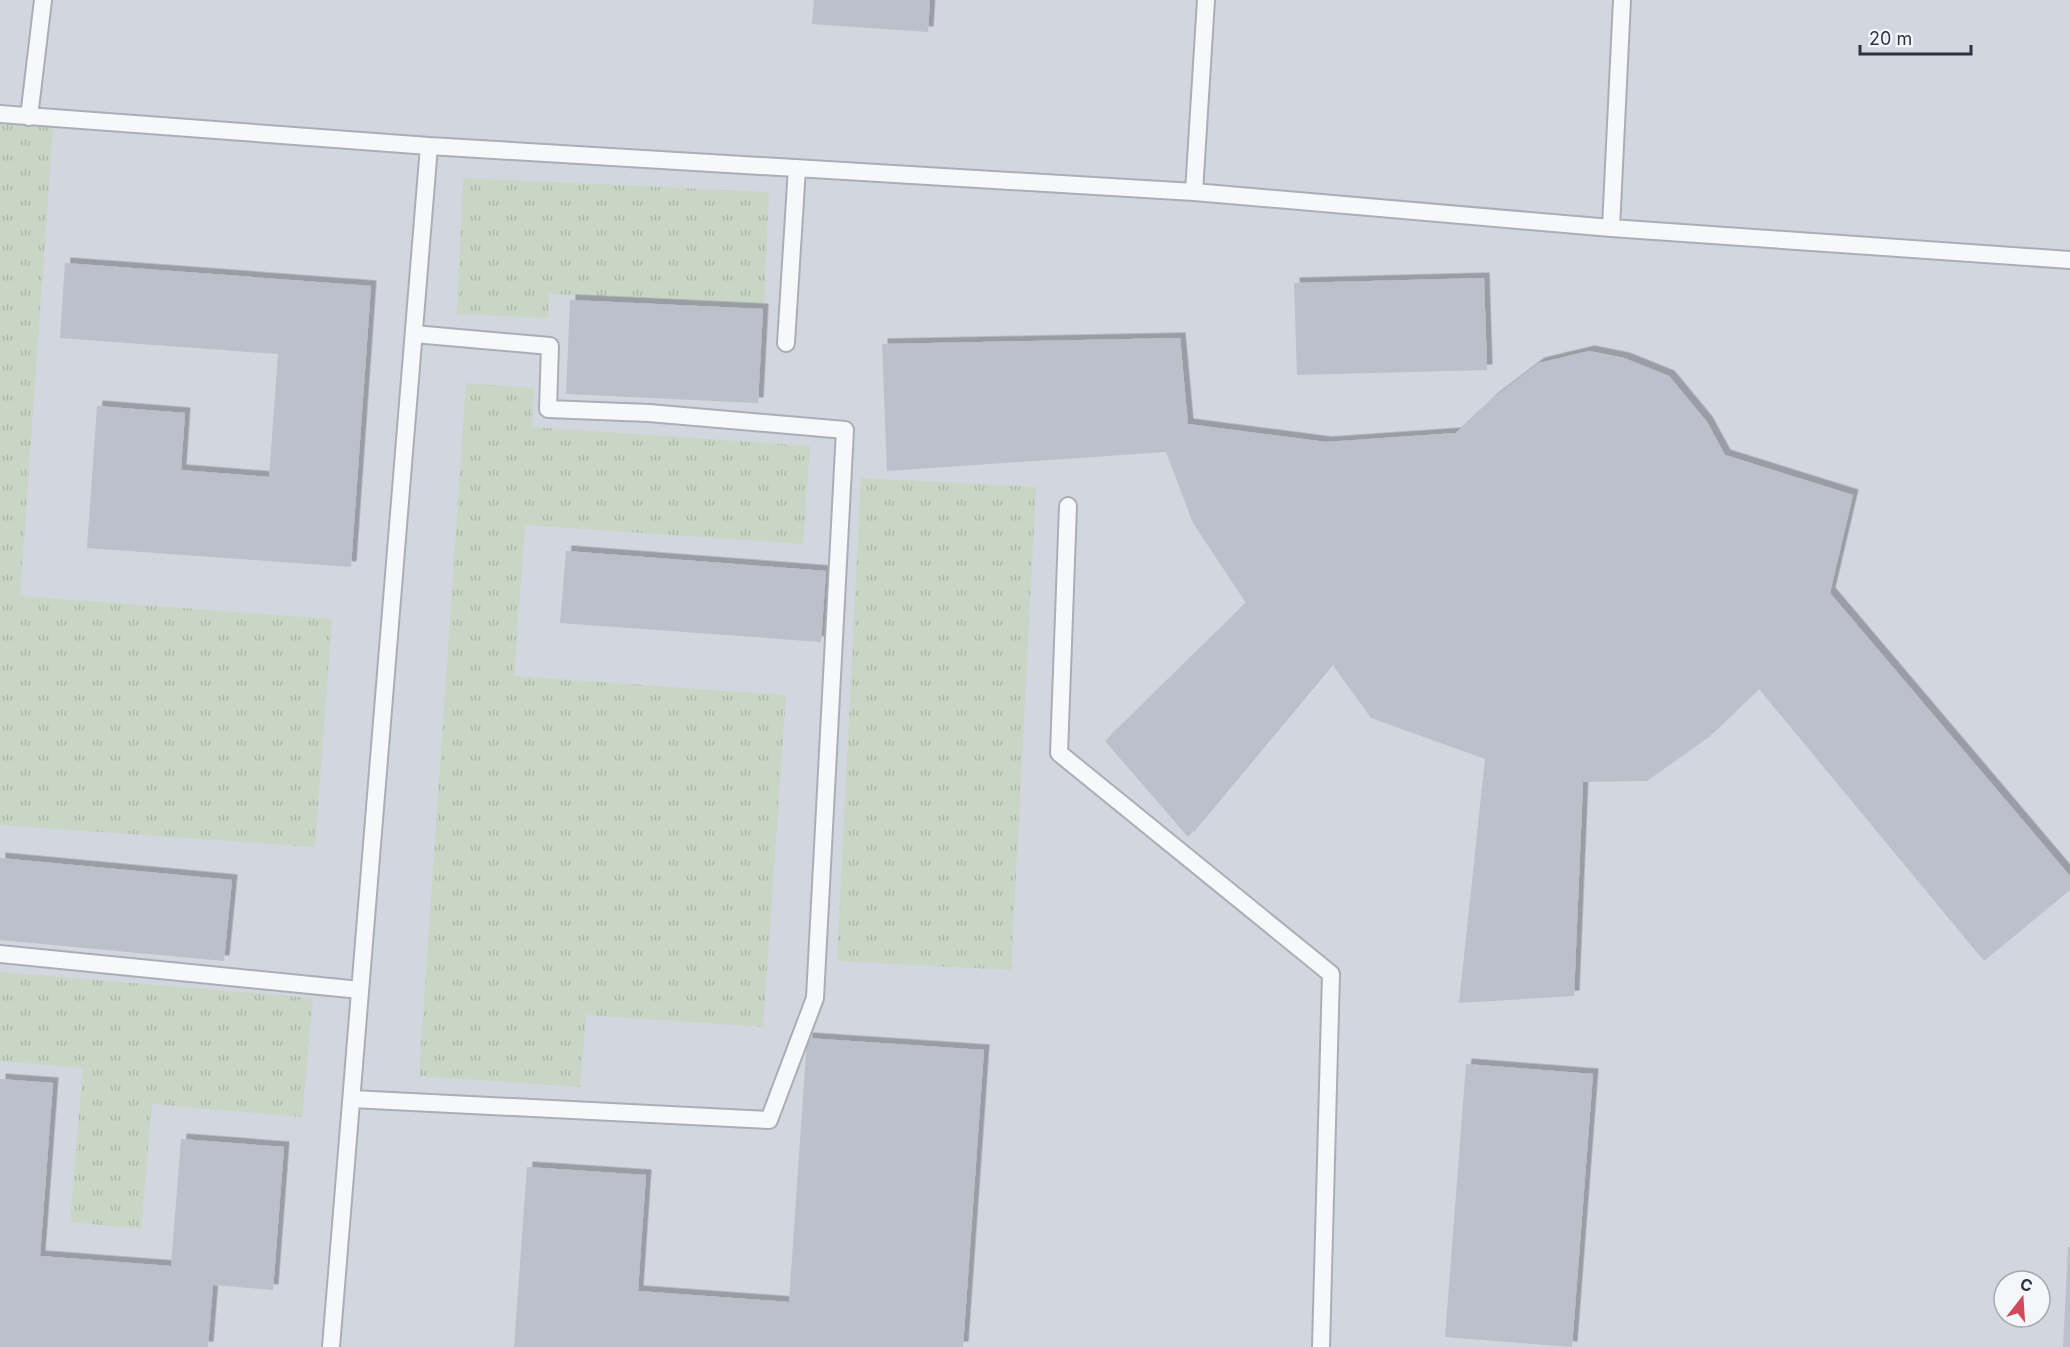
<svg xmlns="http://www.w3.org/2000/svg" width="2070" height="1347" font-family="Inter,sans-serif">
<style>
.built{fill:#d2d6de;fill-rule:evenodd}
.grass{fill:url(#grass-tufts)}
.building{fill:#bbc0ca;filter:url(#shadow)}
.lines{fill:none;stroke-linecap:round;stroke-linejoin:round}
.service-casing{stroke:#a9aeb7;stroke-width:20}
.service{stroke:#f7f8fa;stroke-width:16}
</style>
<defs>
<pattern id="grass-tufts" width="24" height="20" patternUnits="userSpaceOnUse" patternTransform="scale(1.5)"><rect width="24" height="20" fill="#c9d6c5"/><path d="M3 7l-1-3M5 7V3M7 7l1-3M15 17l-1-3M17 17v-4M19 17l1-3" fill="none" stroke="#adb8ab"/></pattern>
<filter id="shadow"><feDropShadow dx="5.5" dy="-5.5" stdDeviation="0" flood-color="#0004"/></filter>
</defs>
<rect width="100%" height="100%" fill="#e4e7ec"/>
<path class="built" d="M 0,0 L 2070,0 L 2070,1347 L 0,1347 ZM 2004,1281 L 2040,1281 L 2040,1317 L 2004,1317 Z"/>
<path class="grass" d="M 0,123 L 53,127 L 20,596 L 332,619 L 315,847 L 0,825 Z
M 463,178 L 769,192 L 764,303 L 549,294 L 548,318 L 457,314 Z
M 466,383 L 534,388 L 532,427 L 810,446 L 803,544 L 525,525 L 514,676 L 786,695 L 763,1027 L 586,1015 L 580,1087 L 419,1076 Z
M 861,478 L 1036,487 L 1011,970 L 837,961 Z
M 0,972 L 313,998 L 302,1117 L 152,1104 L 141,1229 L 70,1222 L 83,1068 L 0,1061 Z"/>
<path class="building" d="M 814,0 L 930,0 L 928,32 L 812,24 Z
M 65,263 L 371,286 L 351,567 L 87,548 L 97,406 L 185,413 L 181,470 L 269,477 L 278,354 L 60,338 Z
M 1484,278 L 1487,370 L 1297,375 L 1294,283 Z
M 570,300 L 763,309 L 758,403 L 566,394 Z
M 1180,338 L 1188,424 L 1326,442 L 1456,433 L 1493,398 L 1539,363 L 1589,351 L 1624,358 L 1669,376 L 1707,422 L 1725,455 L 1853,495 L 1830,593 L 2070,876 L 2070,890 L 1984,961 L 1759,689 L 1709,737 L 1647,781 L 1583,782 L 1574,996 L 1459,1003 L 1485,759 L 1371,718 L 1332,664 L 1188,837 L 1105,741 L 1246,603 L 1193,523 L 1166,452 L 887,471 L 882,344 Z
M 566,551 L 826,571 L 821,642 L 560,623 Z
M 0,858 L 232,880 L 224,961 L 0,940 Z
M 807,1038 L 984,1050 L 963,1347 L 514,1347 L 527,1167 L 646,1175 L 638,1291 L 789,1302 Z
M 1466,1064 L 1593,1074 L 1572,1347 L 1445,1337 Z
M 0,1079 L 53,1083 L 40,1256 L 171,1266 L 181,1139 L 284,1147 L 273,1290 L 213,1285 L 208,1347 L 0,1347 Z
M 2068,1247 L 2070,1247 L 2070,1347 L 2063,1347 Z"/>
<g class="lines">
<defs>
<path id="service" d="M 1622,0 L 1611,228 L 2070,260
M 0,114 L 429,146 L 1194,192 L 1611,228
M 29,117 L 43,0
M 1194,192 L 1206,0
M 786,343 L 797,168
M 1068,506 L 1059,753 L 1331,974 L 1321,1347
M 0,954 L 360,990
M 352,1099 L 769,1120 L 815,998 L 845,430 L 649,413 L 548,409 L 550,346 L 414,334
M 331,1347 L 429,146"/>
</defs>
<use href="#service" class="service-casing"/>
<use href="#service" class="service"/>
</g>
<g transform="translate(2022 1299) rotate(17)"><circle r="28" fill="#f4f6f9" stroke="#a4a8b1" stroke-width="1.5"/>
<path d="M0-4.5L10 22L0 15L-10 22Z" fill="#d1495b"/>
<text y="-9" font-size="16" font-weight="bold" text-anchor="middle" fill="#2b3445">С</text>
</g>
<path d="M1860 45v9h111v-9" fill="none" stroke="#2b3445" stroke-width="3"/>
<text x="1869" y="45" font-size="18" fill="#2b3445" stroke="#f4f6f9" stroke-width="4.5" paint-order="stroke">20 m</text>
</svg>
